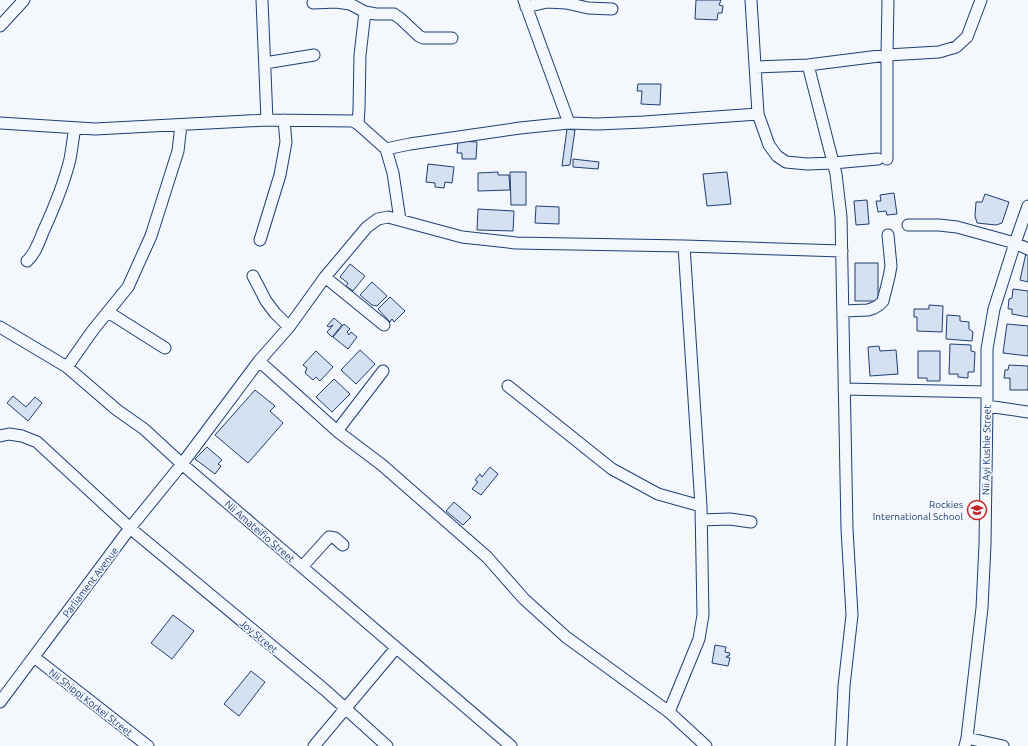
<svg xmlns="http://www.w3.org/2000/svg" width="1028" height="746" font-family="Ubuntu,sans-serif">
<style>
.building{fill:#d5e0f0;stroke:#1d3f73}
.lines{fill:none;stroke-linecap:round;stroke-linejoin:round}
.minor-casing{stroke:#1d3f73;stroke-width:13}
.minor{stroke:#f4f7fb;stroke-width:11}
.labels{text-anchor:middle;stroke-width:3;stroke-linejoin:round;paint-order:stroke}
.street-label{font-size:10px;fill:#1d3f73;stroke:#f4f7fb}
.poi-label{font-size:10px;fill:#1d3f73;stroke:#f4f7fb;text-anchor:end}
</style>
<rect width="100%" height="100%" fill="#f4f7fb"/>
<path class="building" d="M 696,0 L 721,0 L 719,5 L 723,6 L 722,13 L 718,13 L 717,20 L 695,19 Z
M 638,84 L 661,84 L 660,105 L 641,104 L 642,91 L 637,91 Z
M 567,129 L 575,130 L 570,165 L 562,166 Z
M 458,141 L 477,142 L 476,159 L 462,159 L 462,153 L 457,153 Z
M 573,159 L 599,162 L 598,169 L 573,167 Z
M 428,164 L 454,167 L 452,183 L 445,182 L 444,188 L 435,187 L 435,183 L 426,182 Z
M 498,172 L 498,175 L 509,175 L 510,190 L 478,191 L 478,173 Z
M 510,172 L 526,172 L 526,205 L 511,205 Z
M 727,172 L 731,204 L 707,206 L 703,174 Z
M 894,193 L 897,214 L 887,215 L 886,211 L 878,212 L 876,201 L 881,201 L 880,195 Z
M 985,194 L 1009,202 L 1002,223 L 996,225 L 977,223 L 975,216 L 976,202 L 982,202 Z
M 867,200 L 869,224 L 856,225 L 854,201 Z
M 536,206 L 559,207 L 559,224 L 535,223 Z
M 478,209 L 514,211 L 513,231 L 477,230 Z
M 1026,253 L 1028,253 L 1028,282 L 1020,280 Z
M 855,263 L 878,263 L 878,301 L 855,301 Z
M 350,264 L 365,276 L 353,291 L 346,286 L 348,283 L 340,277 Z
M 372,282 L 387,296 L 377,306 L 372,305 L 360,295 Z
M 1013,289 L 1028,291 L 1028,317 L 1012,314 L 1012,309 L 1008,309 L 1009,299 L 1012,298 Z
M 390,297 L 405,311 L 394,322 L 392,319 L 390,322 L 378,309 Z
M 929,305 L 943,306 L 942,332 L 917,331 L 917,317 L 914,317 L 914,309 L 929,309 Z
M 947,315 L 960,316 L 960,321 L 969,322 L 969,329 L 973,332 L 972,341 L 946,339 Z
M 334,318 L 342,325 L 332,337 L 327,332 L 333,325 L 329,327 L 327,326 Z
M 344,324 L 350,329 L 347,332 L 349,335 L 351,332 L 357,337 L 348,349 L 333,337 Z
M 1007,324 L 1028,326 L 1028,356 L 1003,353 Z
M 950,344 L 971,345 L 971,351 L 975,352 L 974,372 L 968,372 L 968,378 L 958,377 L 958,374 L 949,374 Z
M 879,346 L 880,351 L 896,350 L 898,374 L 870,376 L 868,347 Z
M 360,350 L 375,364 L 356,384 L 341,370 Z
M 316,351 L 333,367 L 320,381 L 316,377 L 313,380 L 305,373 L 307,368 L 303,365 Z
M 918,351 L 940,351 L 940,381 L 927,381 L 927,378 L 918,378 Z
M 1009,365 L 1028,366 L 1028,390 L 1010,390 L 1010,378 L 1004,378 L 1005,370 L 1008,370 Z
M 334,379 L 350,394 L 332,412 L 316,397 Z
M 255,390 L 275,406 L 270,411 L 283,423 L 248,463 L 215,435 Z
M 13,396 L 26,407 L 35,397 L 42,403 L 28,421 L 7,403 Z
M 207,447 L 222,460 L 218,464 L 221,466 L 215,474 L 195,459 Z
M 490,467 L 498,474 L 481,495 L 472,489 L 478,482 L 475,480 L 480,474 L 482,477 Z
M 454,502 L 471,517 L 463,525 L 446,511 Z
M 173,615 L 194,631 L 172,659 L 151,643 Z
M 715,645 L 726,647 L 725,652 L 730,653 L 729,656 L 727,656 L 726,657 L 730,658 L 728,666 L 712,663 Z
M 251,671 L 265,682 L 239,716 L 224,704 Z"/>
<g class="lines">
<defs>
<path id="minor" d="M 262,0 L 267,120
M 524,0 L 569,123
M 751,0 L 758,114 L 769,145 L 777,156 L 786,162 L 807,164 L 833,163 L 878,159
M 313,3 L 336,2 L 350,4 L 365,12 L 376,14 L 394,14 L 401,19 L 419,36 L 423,38 L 452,38
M 526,7 L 547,2 L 566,3 L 588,8 L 612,9
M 0,26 L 24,0
M 265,63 L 314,55
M 808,65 L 836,174 L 841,217 L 847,529 L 852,615 L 844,686 L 841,746
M 755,67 L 808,65 L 887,55 L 939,52 L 956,47 L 967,37 L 981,0
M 0,123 L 95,129 L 267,120 L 353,121 L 358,124 L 386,149 L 393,173 L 400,220
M 358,124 L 359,109 L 360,55 L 365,12
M 386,149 L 410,144 L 520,128 L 569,123 L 597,124 L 644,122 L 758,114
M 887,159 L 887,55 L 888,0
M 908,225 L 939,225 L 957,227 L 1015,243 L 1028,249
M 260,240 L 280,175 L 286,142 L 284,120
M 27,261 C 35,254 39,242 43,232 C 54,208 64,184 70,159 C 72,148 73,138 75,128
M 253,276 L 266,301 L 275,313 L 289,327
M 325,277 L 384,325
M 843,311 L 868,310 L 874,308 L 879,305 L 883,301 L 889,277 L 891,266 L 888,235
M 108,312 L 165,348
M 0,327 L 67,367 L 117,410 L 144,429 L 182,464 L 511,746
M 259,361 L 337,431 L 382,465 L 487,557 L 524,599 L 566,637 L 669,712 L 706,746
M 67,367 L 93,330 L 128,287 L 151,236 L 178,151 L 181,125
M 508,386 L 612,469 L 658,494 L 701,506
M 844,389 L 987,392
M 987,406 L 1028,412
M 337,431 L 383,371
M 0,436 L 9,434 L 22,436 L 37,442 L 130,528 L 325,690 L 387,746
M 701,520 L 730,519 L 751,522
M 302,567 L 329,537 L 335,538 L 343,545
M 34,657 L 148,746
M 0,702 L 130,528 L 182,464 L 259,361 L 289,327 L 325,277 L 367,227 L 378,219 L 388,217 L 462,237 L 516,243 L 684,246 L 842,251
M 669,712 L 699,639 L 703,615 L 701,506 L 684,246
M 967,738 L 1003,746
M 314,746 L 396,648
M 965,746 L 967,738 L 982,608 L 985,544 L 987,406 L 987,349 L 994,309 L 1015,243 L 1028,206"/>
</defs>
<use href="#minor" class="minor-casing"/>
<use href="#minor" class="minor"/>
</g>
<defs>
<symbol id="school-ring" viewBox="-11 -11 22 22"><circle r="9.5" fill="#f4f7fb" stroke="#c62828" stroke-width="1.5"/><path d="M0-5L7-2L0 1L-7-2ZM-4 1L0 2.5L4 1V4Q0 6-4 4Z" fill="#c62828"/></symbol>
</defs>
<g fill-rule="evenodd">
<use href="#school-ring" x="966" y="499" width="22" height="22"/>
</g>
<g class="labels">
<g class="street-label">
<text transform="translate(986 450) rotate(-89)" y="4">Nii Ayi Kushie Street</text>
<text transform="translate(260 531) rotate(41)" y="4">Nii Amateifio Street</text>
<text transform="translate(90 582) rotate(-53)" y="4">Parliament Avenue</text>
<text transform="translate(259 636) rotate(40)" y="4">Joy Street</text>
<text transform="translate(91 702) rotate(38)" y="4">Nii Shippi Korkei Street</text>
</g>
<g class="poi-label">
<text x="963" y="508">Rockies<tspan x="963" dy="12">International School</tspan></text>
</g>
</g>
</svg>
